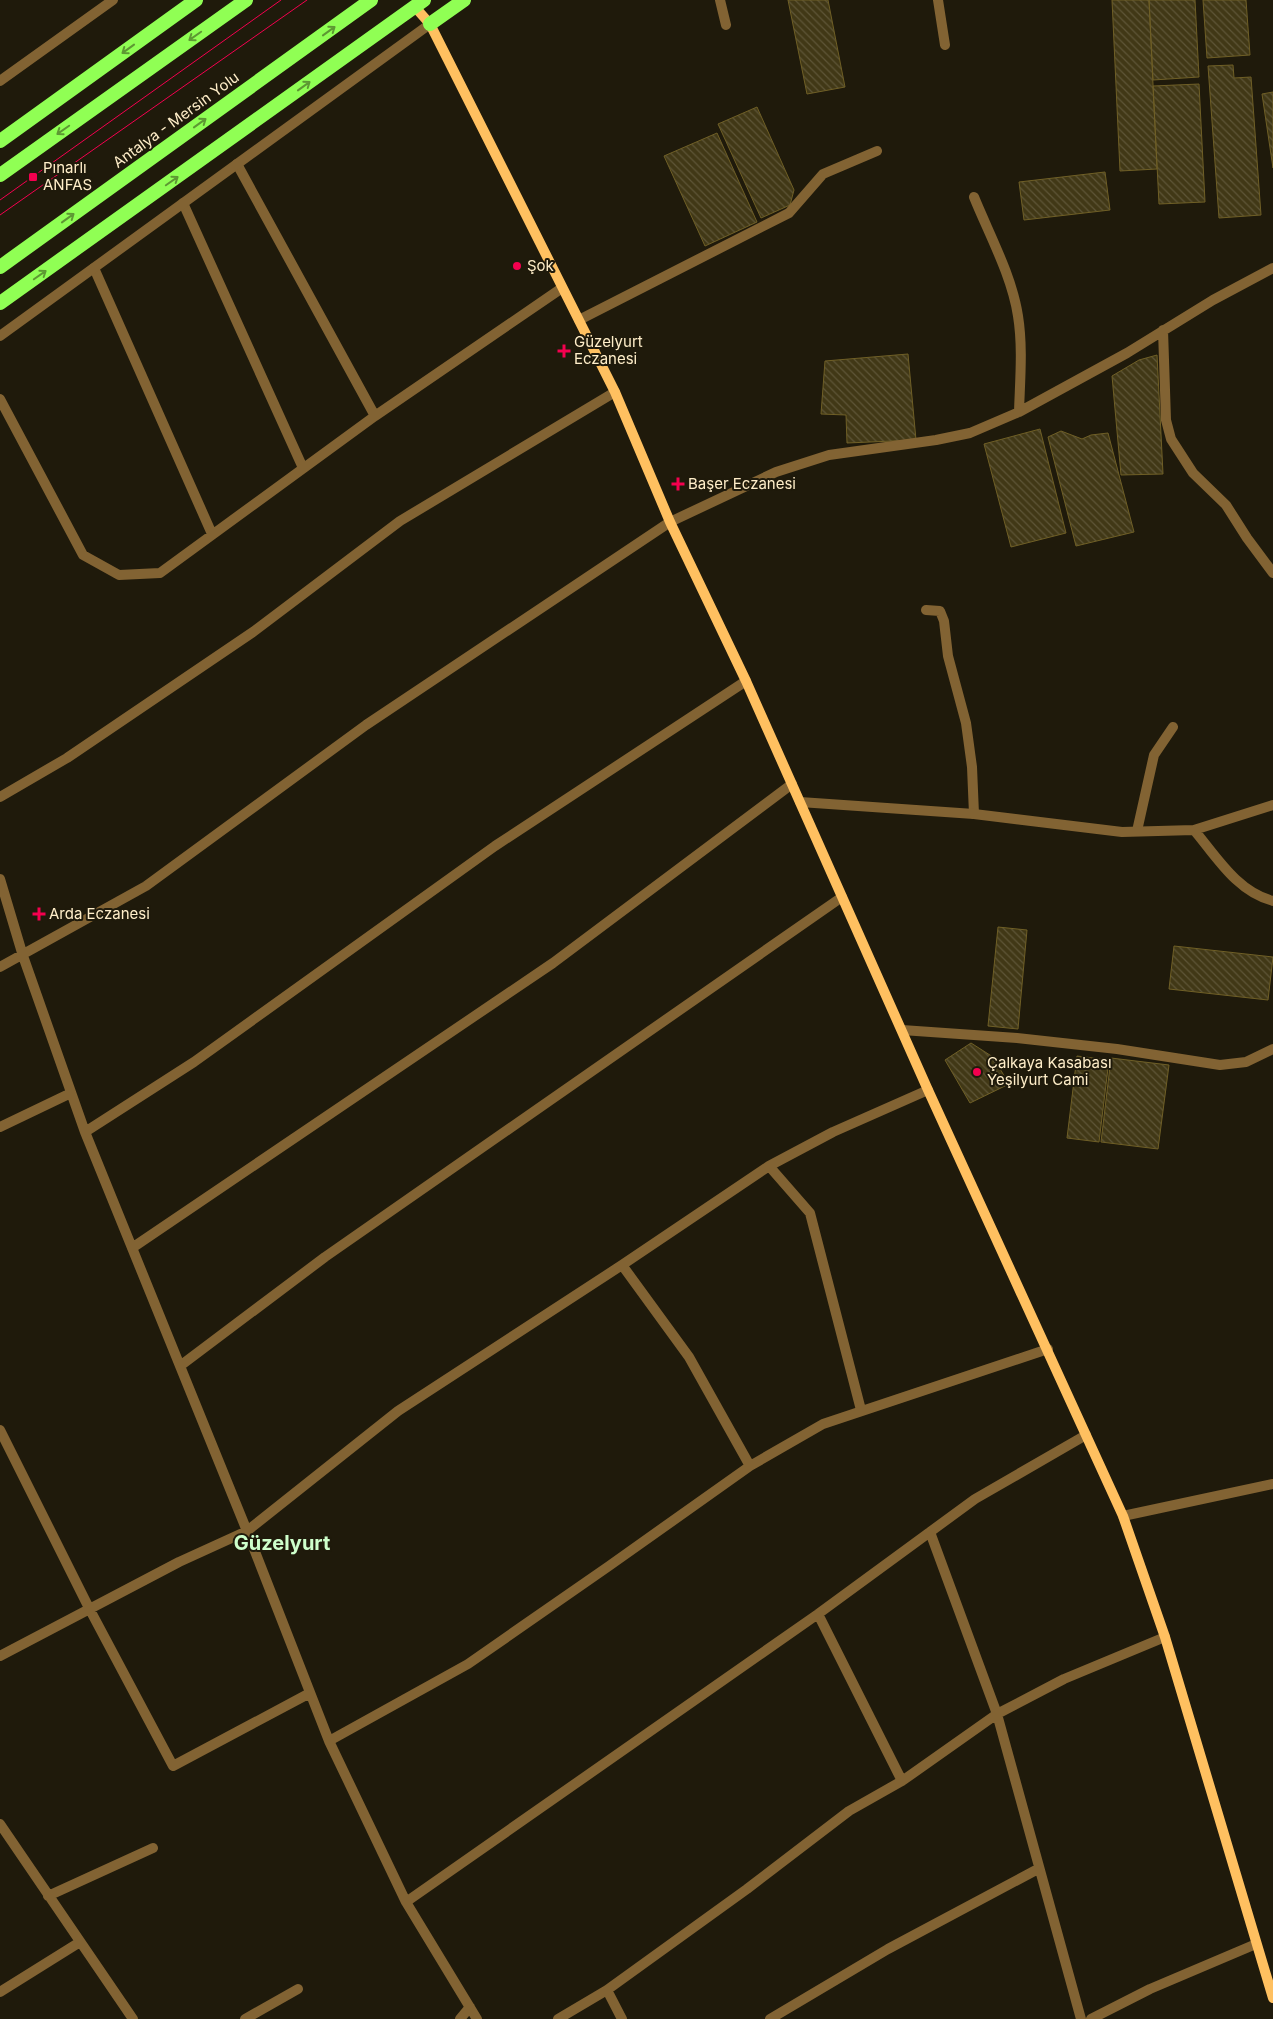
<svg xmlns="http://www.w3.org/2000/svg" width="1273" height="2019" font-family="Inter,sans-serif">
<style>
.building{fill:url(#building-back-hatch);stroke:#6f5f26}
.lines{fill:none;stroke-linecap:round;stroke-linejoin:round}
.service{stroke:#826333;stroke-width:10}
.minor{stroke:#826333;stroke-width:10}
.tertiary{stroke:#826333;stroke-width:10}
.secondary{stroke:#ffc060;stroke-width:10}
.trunk{stroke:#90ff54;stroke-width:14}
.tram{stroke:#f4004f;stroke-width:1}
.oneway{stroke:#5d9833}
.poi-dot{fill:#f4004f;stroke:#1f1a0b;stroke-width:2}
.labels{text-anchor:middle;stroke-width:4;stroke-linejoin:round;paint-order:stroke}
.street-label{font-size:15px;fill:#ffeec9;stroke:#1f1a0b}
.poi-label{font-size:15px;fill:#ffeec9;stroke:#1f1a0b;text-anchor:start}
.district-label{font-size:20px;font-weight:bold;fill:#ceffcb;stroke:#1f1a0b}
</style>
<defs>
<pattern id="building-back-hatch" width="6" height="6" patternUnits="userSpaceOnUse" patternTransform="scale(1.25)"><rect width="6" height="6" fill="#413816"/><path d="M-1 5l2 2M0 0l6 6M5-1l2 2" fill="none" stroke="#5e5537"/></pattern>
</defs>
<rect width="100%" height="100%" fill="#1f1a0b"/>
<path class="building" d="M 788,0 L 828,0 L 845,87 L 807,94 Z
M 1112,0 L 1149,0 L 1157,169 L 1120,171 Z
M 1149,0 L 1195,0 L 1199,77 L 1153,80 Z
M 1203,0 L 1246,0 L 1250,55 L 1207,58 Z
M 1233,65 L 1234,78 L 1251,77 L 1261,215 L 1219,218 L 1208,66 Z
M 1199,84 L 1205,202 L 1159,204 L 1153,86 Z
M 1273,92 L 1273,168 L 1262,94 Z
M 757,107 L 794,190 L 790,205 L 761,218 L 718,124 Z
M 717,133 L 757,222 L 705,246 L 664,156 Z
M 1105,172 L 1110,210 L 1024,220 L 1019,182 Z
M 908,354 L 916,440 L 847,443 L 846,415 L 821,414 L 825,361 Z
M 1157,355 L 1163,474 L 1121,475 L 1112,376 L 1139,360 Z
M 1040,429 L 1066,533 L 1011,547 L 984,444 Z
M 1061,431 L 1082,439 L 1091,435 L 1108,433 L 1134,532 L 1076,546 L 1048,437 Z
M 998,927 L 1027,930 L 1018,1029 L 988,1026 Z
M 1174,946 L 1273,957 L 1268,1000 L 1169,989 Z
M 971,1043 L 993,1057 L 1009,1084 L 970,1103 L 945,1060 Z
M 1077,1056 L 1109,1060 L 1099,1142 L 1067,1138 Z
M 1111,1058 L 1169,1065 L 1158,1149 L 1101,1142 Z"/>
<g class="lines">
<path class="service" d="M 926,610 L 940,611 L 944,621 L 948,656 L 966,723 L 972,767 L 974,814
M 1137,831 L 1154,755 L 1173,727"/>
<path class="minor" d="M 720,0 L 726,25
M 938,0 L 945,45
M 237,164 L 375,416
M 974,197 C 989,234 1012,276 1018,316 C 1023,347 1020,380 1019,412
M 183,203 L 303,468
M 94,268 L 212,534
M 579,320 L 789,213 L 823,174 L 877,151
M 1163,330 L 1166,420 L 1171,439 L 1193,473 L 1226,505 L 1247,538 L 1273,573
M 0,399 L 83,555 L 119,575 L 160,573 L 375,416 L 562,288
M 0,797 L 67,758 L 253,632 L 400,521 L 615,392
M 800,802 L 974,814 L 1122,832 L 1194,830 L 1273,805
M 1194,830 C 1216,856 1237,892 1273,901
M 0,879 L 23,956 L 85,1132 L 247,1531 L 329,1741 L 406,1902 L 477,2019
M 0,967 L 146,886 L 366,725 L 670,522 L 776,472 L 829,455 L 936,440 L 970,433 L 1019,412 L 1127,353 L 1213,300 L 1273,268
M 902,1030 L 1017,1038 L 1117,1049 L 1220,1065 L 1246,1062 L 1273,1049
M 0,1127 L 71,1093
M 85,1132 L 194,1062 L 495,846 L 746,681
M 769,1166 L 810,1213 L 861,1410
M 132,1248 L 553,963 L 792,784
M 622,1265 L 689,1357 L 750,1466
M 180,1366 L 325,1257 L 842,897
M 0,1430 L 89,1608 L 173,1766 L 310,1693
M 1123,1516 L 1273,1484
M 930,1532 L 997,1714 L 1081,2019
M 818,1614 L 902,1781
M 0,1656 L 179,1562 L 247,1531 L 398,1411 L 622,1265 L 769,1166 L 833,1132 L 928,1090
M 329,1741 L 468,1664 L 609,1566 L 750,1466 L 823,1424 L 1048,1349
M 0,1824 L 133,2019
M 48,1896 L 153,1848
M 406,1902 L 818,1614 L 975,1499 L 1086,1435
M 607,1990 L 622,2019
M 0,1992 L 80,1942
M 245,2019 L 298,1989
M 460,2019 L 470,2007
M 558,2019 L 607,1990 L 747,1889 L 849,1811 L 902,1781 L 997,1714 L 1064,1679 L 1165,1637
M 770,2019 L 888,1949 L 1038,1869
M 1091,2019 L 1150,1989 L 1256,1944"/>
<path class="tertiary" d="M 0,81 L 113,0
M 0,336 L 430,24"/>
<path class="secondary" d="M 415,7 L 430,24 L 615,392 L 670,522 L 746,681 L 928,1090 L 1123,1516 L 1165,1637 L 1273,1998"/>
<path class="trunk" d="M 430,24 L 464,0
M 0,141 L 196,0
M 0,175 L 246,0
M 0,267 L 371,0
M 0,303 L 424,0"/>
<path class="tram" d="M 0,200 L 281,0
M 0,215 L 307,0"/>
</g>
<defs><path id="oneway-shaft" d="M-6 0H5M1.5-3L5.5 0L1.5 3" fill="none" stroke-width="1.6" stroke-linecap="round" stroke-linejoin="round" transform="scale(1.25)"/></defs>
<g class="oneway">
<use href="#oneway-shaft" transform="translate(329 31) rotate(-36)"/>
<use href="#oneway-shaft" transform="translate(195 36) rotate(145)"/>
<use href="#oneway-shaft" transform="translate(128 49) rotate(144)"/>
<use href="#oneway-shaft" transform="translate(304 86) rotate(-36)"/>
<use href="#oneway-shaft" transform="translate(200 123) rotate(-36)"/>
<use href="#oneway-shaft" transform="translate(63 130) rotate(145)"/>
<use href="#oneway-shaft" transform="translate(172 181) rotate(-35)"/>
<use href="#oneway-shaft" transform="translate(68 218) rotate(-36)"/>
<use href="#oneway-shaft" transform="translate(40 275) rotate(-35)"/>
</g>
<g class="poi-dot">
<rect x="28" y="172" width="10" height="10" rx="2.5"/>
<circle cx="517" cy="266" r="5"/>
<path d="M561.5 343.5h5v5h5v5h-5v5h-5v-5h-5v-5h5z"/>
<path d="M675.5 476.5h5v5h5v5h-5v5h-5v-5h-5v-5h5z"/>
<path d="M36.5 906.5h5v5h5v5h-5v5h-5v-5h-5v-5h5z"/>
<circle cx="977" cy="1072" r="5"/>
</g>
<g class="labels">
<g class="street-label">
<text transform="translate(176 120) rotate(-36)" y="5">Antalya - Mersin Yolu</text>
</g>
<g class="poi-label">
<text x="43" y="173">Pınarlı<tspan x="43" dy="17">ANFAS</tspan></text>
<text x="527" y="271">Şok</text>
<text x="574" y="347">Güzelyurt<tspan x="574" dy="17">Eczanesi</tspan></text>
<text x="688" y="489">Başer Eczanesi</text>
<text x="49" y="919">Arda Eczanesi</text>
<text x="987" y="1068">Çalkaya Kasabası<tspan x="987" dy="17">Yeşilyurt Cami</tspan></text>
</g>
<g class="district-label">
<text x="282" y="1550">Güzelyurt</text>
</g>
</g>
</svg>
